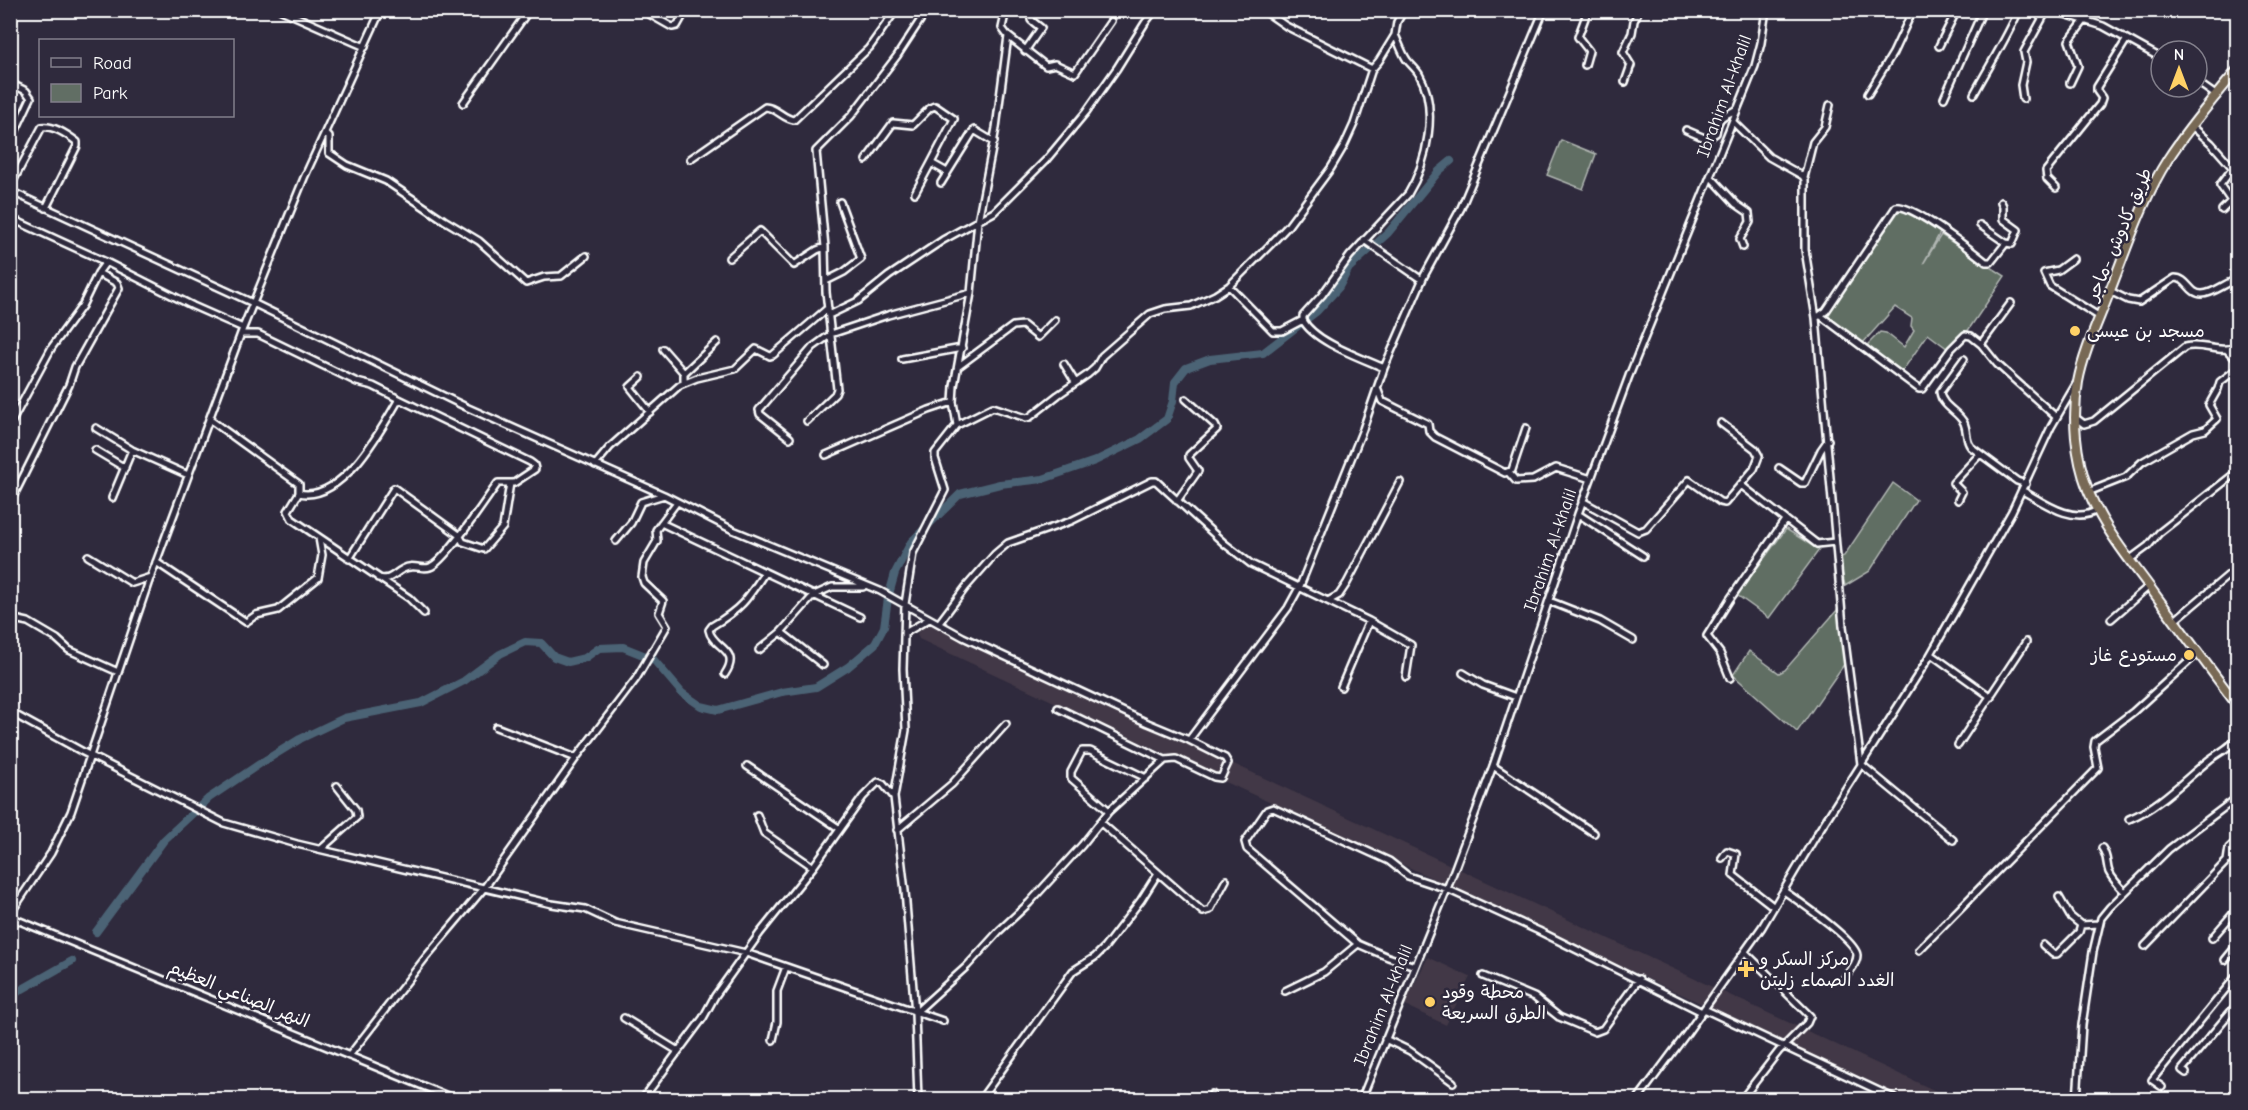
<svg xmlns="http://www.w3.org/2000/svg" width="2248" height="1110" font-family="'Comic Neue','Playpen Sans Arabic',sans-serif">
<style>
.built{fill:#423846}
.green{fill:#616e64;stroke:#b0b6b2;stroke-width:1.5}
.lines{fill:none;stroke-linecap:round;stroke-linejoin:round}
.river{stroke:#4c6475;stroke-width:8}
.minor-casing{stroke:#fff;stroke-width:10}
.highway-casing{stroke:#fff;stroke-width:12}
.minor{stroke:#2f2a3d;stroke-width:5}
.highway{stroke:#786954;stroke-width:8}
.poi-dot{fill:#ffd166;stroke:#2f2a3d;stroke-width:2}
.labels{text-anchor:middle;stroke-width:5;stroke-linejoin:round;paint-order:stroke}
.street-label{font-size:18px;fill:#fff;stroke:#2f2a3d}
.poi-label{font-size:18px;fill:#fff;stroke:#2f2a3d;text-anchor:start}
</style>
<rect width="100%" height="100%" fill="#2f2a3d"/>
<filter id="ink" filterUnits="userSpaceOnUse"><feTurbulence type="fractalNoise" baseFrequency=".0167" numOctaves="2"/><feDisplacementMap in="SourceGraphic" scale="12" xChannelSelector="R" yChannelSelector="G"/><feConvolveMatrix kernelMatrix="1 2 1 2 8 2 1 2 1" color-interpolation-filters="sRGB"/></filter>
<g filter="url(#ink)">
<path class="built" d="M 924,623 L 931,623 L 1953,1099 L 1906,1099 L 919,639 L 917,634 Z
M 1428,957 L 1470,977 L 1446,1025 L 1404,1005 Z"/>
<path class="green" d="M 1561,140 L 1596,154 L 1583,189 L 1547,175 Z
M 1901,208 L 1941,231 L 1923,264 L 1941,235 L 2005,276 L 1967,332 L 1948,349 L 1928,334 L 1901,373 L 1868,347 L 1868,344 L 1880,332 L 1886,333 L 1904,347 L 1914,330 L 1911,326 L 1912,318 L 1895,307 L 1862,344 L 1825,316 Z
M 1893,483 L 1916,500 L 1870,571 L 1845,586 L 1839,558 L 1844,556 Z
M 1786,529 L 1819,550 L 1769,618 L 1737,595 Z
M 1838,609 L 1845,663 L 1797,732 L 1733,675 L 1749,651 L 1779,673 L 1785,670 Z"/>
<g class="lines">
<path class="river" d="M 96,932 L 164,840 L 209,798 L 261,763 L 300,739 L 344,718 L 421,703 L 464,681 L 500,654 L 525,642 L 541,643 L 554,657 L 568,662 L 585,658 L 599,648 L 623,647 L 653,659 L 682,693 L 701,706 L 718,710 L 782,692 L 816,687 L 848,667 L 875,644 L 884,627 L 888,598 L 895,573 L 911,542 L 960,494 L 1000,484 L 1043,479 L 1095,461 L 1140,439 L 1167,419 L 1173,401 L 1175,382 L 1186,368 L 1210,359 L 1263,353 L 1317,311 L 1339,287 L 1349,268 L 1388,233 L 1439,171 L 1451,161
M 10,998 L 19,991 L 72,961"/>
<defs>
<path id="minor" d="M 281,10 L 365,47
M 642,10 L 672,27 L 677,26 L 686,10
M 1263,10 L 1286,26 L 1372,69
M 2052,10 L 2103,26 L 2161,58
M 1008,36 L 1046,66 L 1055,64 L 1075,73 L 1111,21
M 1939,46 L 1957,10
M 1025,51 L 1041,28 L 1031,20 L 1032,10
M 1585,65 L 1589,51 L 1578,37 L 1588,10
M 1625,82 L 1631,65 L 1623,52 L 1632,33 L 1634,21 L 1639,10
M 2197,82 L 2217,96
M 10,83 L 26,91 L 31,98 L 10,143
M 2070,83 L 2078,66 L 2069,41 L 2085,20
M 1868,94 L 1893,53 L 1913,10
M 1974,94 C 1989,66 2006,40 2019,10
M 1944,98 L 1983,10
M 2023,99 L 2021,85 L 2026,62 L 2024,52 L 2047,10
M 463,103 L 529,10
M 1733,122 L 1769,157 L 1803,176 L 1805,180 L 1805,250 L 1816,318 L 1843,626 L 1861,764 L 1953,840
M 2193,127 L 2211,143 L 2233,168 L 2220,185 L 2231,201 L 2222,210
M 1686,130 L 1707,139 L 1716,133 C 1719,114 1722,118 1737,109
M 325,133 L 329,137 L 329,153 L 347,165 L 386,181 L 444,220 L 479,241 L 526,283 L 544,277 L 561,276 L 586,256
M 690,159 L 765,107 C 776,107 783,119 794,120 L 869,48 L 896,10
M 866,160 L 893,123 L 913,125 L 930,108 L 935,106 L 954,119 L 931,163 L 947,172
M 1711,177 L 1736,204 L 1749,213 L 1750,222 L 1740,239 L 1743,247
M 1804,178 L 1813,142 L 1825,127 L 1830,105
M 941,183 L 974,130 L 994,142
M 10,187 L 42,127 C 53,125 68,135 77,142 L 77,146 L 46,208
M 2056,188 L 2047,179 L 2046,171 L 2100,104 L 2102,98 L 2097,91 L 2097,87 L 2127,39
M 10,191 L 253,303 L 466,407 L 664,495 L 733,530 L 880,591 L 963,637 L 1148,723 L 1189,740
M 915,193 L 931,163
M 2001,202 L 2003,206 L 2003,219 L 2018,230 L 2012,244 L 2006,243
M 10,218 L 106,262
M 1364,240 L 1422,280
M 729,258 L 760,231 L 794,265 L 817,250 L 825,247
M 2073,259 L 2058,270 L 2044,273 L 2050,286 L 2100,317
M 826,281 L 844,272 L 861,259 L 840,202
M 1229,286 L 1273,331 L 1282,331 L 1303,320
M 2110,291 L 2128,300 L 2139,302 L 2175,278 C 2188,278 2189,294 2202,294 C 2214,294 2226,282 2238,279
M 2011,303 L 1981,344 L 1997,364 L 2056,417
M 829,315 L 858,301 L 889,276 L 943,240 L 994,212 L 1046,160 L 1086,112 L 1117,68 L 1145,23 L 1155,10
M 1821,316 L 1919,389 L 1922,389 L 1951,349 L 1965,335 L 1971,336 L 1981,344
M 1816,318 L 1826,311 L 1896,207 C 1911,203 1972,251 1986,262 L 1991,262 L 2006,243 L 1980,225
M 241,334 L 258,334 L 357,382 L 373,386 L 399,399 C 381,430 342,503 299,493
M 663,349 L 684,373
M 2227,350 L 2238,361
M 902,359 L 962,348
M 1964,359 L 1940,392 C 1942,407 1958,411 1964,423 C 1968,432 1965,440 1971,447 L 2017,481 L 2026,484
M 1064,364 L 1075,382
M 959,366 L 1013,326 L 1023,325 L 1038,337 L 1055,320
M 1384,368 C 1362,358 1314,342 1303,320 L 1303,316 L 1322,295 L 1350,256 L 1408,194 C 1427,163 1439,108 1419,74 C 1416,69 1411,65 1407,60 C 1402,53 1399,43 1395,35
M 641,377 L 630,387 L 650,412
M 684,383 L 684,373 L 717,342
M 1377,388 L 1382,401 L 1428,424 L 1429,431 L 1435,437 L 1505,473 L 1512,470 L 1526,428
M 2076,418 L 2084,424 L 2094,421 L 2185,347 C 2203,342 2219,355 2238,346
M 209,419 L 299,484 L 299,493 L 288,511 L 292,519 L 409,598 L 424,613
M 807,421 L 835,394 L 837,389 L 826,292 L 825,247 L 816,151 L 851,116 L 897,56 L 927,10
M 10,425 L 52,347 L 82,306 L 98,273 L 106,262 L 193,306 L 243,328
M 957,425 L 953,402 L 954,386 L 971,293 L 978,221 L 996,128 L 1008,36 L 1002,28 L 1006,10
M 96,428 L 132,450 L 188,475
M 790,438 L 760,414 L 759,410 L 813,347 L 831,334 L 888,315 L 971,293
M 95,450 L 125,468
M 826,455 L 929,410 L 953,402
M 595,465 L 610,447 L 680,385 L 697,378 L 735,369 L 756,349 L 770,356 L 773,355 L 828,308
M 1779,468 L 1801,483 L 1805,483 L 1821,450 L 1828,440
M 1509,473 L 1516,481 L 1533,480 L 1556,468 L 1591,479
M 1741,485 L 1817,544 L 1835,542
M 2023,491 C 2044,503 2074,525 2097,510
M 2088,492 L 2126,477 L 2142,462 L 2193,433 L 2205,430 L 2217,419 L 2209,405 L 2218,389 L 2220,382 L 2238,368
M 112,498 L 132,450
M 1958,500 L 1962,492 L 1953,483 L 1980,454
M 1177,501 L 1198,471 L 1189,458 L 1189,455 L 1217,429 L 1215,425 L 1186,399
M 1582,501 L 1638,532 L 1646,529 L 1689,480 L 1720,502 L 1725,503 L 1754,469 L 1759,456 L 1755,449 L 1721,423
M 10,503 L 69,385 L 75,367 L 119,288 L 117,283 L 98,273
M 1578,514 L 1643,556
M 661,523 L 860,617
M 616,541 L 631,523 L 641,502 L 664,495
M 88,556 L 132,583 L 151,577
M 349,559 L 394,488 L 459,535 L 463,542 L 484,549 L 503,527 L 510,483
M 2129,560 L 2148,546 L 2159,533 L 2238,471
M 156,562 L 246,622 L 256,615 L 278,610 L 318,578 L 322,555 L 319,538
M 378,578 C 391,581 393,574 403,569 C 413,563 422,570 430,567 C 445,562 486,499 498,483 L 514,483 L 535,469 L 534,465 L 530,462 L 399,399
M 1328,601 L 1339,595 L 1347,583 L 1400,482
M 1549,601 L 1600,621 L 1633,640
M 2111,619 L 2149,586
M 2174,621 L 2238,567
M 10,623 L 19,620 L 28,622 L 57,639 L 69,650 L 118,672
M 939,623 L 966,587 L 995,554 L 1008,543 L 1071,521 L 1152,481 L 1156,481 L 1225,544 L 1251,564 L 1369,621 L 1411,645 L 1406,677
M 781,632 L 823,665
M 905,633 L 929,619
M 759,650 L 781,632 L 814,595 L 832,587 L 863,587
M 1931,654 L 1991,697
M 1463,673 L 1483,685 L 1516,697
M 725,674 C 742,649 712,648 709,630 L 712,626 C 741,609 747,600 765,572
M 1730,678 L 1720,653 L 1707,636 L 1730,599 L 1785,520
M 1341,687 L 1369,621
M 2227,693 L 2238,685
M 1058,708 L 1165,760 L 1176,759 L 1214,777 L 1221,778 L 1228,763 L 1225,758 L 1189,740 L 1288,608 L 1300,586 L 1363,429 L 1384,368 L 1424,276 L 1461,208 L 1544,10
M 10,712 L 83,752 L 224,823 L 297,844 L 552,904 L 585,909 L 615,923 L 746,953 L 943,1021
M 496,727 L 576,758
M 1958,745 L 2026,642
M 747,766 L 840,829
M 1493,766 L 1594,833
M 1109,811 L 1071,778 L 1071,772 L 1082,751 L 1090,751 L 1146,778
M 757,815 L 764,833 L 813,867
M 2129,819 C 2159,807 2184,780 2209,760 C 2219,752 2231,748 2238,736
M 1100,822 L 1203,912 L 1210,910 L 1226,880
M 897,830 L 952,784 L 1006,724
M 2102,848 C 2108,856 2106,864 2109,872 C 2113,880 2119,886 2125,892
M 321,849 L 357,817 L 356,810 L 337,786
M 1722,858 L 1727,851 L 1736,854 L 1733,875 L 1774,907
M 1784,891 C 1797,900 1856,940 1857,955 C 1857,964 1849,972 1844,979
M 2059,897 L 2070,916 L 2081,925 L 2099,924
M 10,914 L 51,853 L 71,812 L 148,584 L 243,328 L 304,178 L 381,10
M 10,917 L 457,1100
M 2212,938 L 2238,908
M 2043,945 L 2053,954 L 2057,954 L 2079,932 L 2081,925
M 2145,946 L 2227,861 L 2229,848 L 2238,840
M 1919,950 L 2098,768 L 2094,747 L 2095,741 L 2133,712 L 2198,653
M 2225,960 L 2238,944
M 1415,966 L 1388,957 L 1358,944 L 1247,849 L 1245,842 L 1267,810 L 1273,808 L 1389,861 L 1408,876 L 1447,889 L 1539,931 L 1702,1012
M 1483,976 L 1534,997 L 1559,1017 L 1595,1032 L 1603,1029 L 1639,979
M 1285,991 L 1324,972 L 1358,944
M 1704,1009 L 1898,1100
M 915,1013 L 967,966 L 999,931 L 1029,903 L 1082,845 L 1109,811 L 1165,760
M 624,1018 L 678,1051
M 1385,1039 L 1410,1051 L 1453,1082
M 773,1040 L 777,1022 L 777,991 L 786,967
M 349,1056 L 426,957 L 485,887 L 576,758 L 636,679 L 667,626 L 659,613 L 663,601 L 644,583 L 642,577 L 644,563 L 657,541 L 656,530 L 677,502
M 2186,1073 L 2182,1070 L 2238,1003
M 2162,1087 L 2152,1080 L 2238,974
M 642,1100 L 703,1018 L 715,996 L 760,933 L 813,867 L 863,797 L 878,782 L 883,784 L 894,797
M 918,1100 L 915,1013 L 905,891 L 894,797 L 906,730 L 903,669 L 905,604 L 913,553 L 945,490 L 935,458 L 935,453 L 957,425 L 993,407 L 1026,418 L 1030,417 L 1058,395 L 1087,375 L 1095,368 L 1102,356 L 1150,314 L 1165,309 L 1191,306 L 1215,295 L 1229,286 L 1270,245 L 1288,226 L 1331,168 L 1344,146 L 1354,124 L 1372,69 L 1379,61 L 1395,35 L 1397,22 L 1404,10
M 980,1100 L 1073,971 L 1095,957 L 1104,948 L 1141,900 L 1158,873
M 1209,1100 L 1212,1094
M 1361,1100 L 1447,889 L 1493,766 L 1578,514 L 1629,376 L 1755,66 L 1761,43 L 1766,10
M 1637,1100 L 1687,1033 L 1762,927 L 1817,834 L 1928,659 L 2012,511 L 2051,427 L 2076,384
M 1741,1100 L 1779,1051 L 1807,1023 L 1810,1016 L 1745,952
M 2077,1100 L 2082,1025 L 2093,952 L 2101,918 L 2110,907 L 2169,849 L 2238,797"/>
<path id="highway" d="M 2238,69 C 2215,97 2187,129 2168,159 C 2143,198 2128,245 2111,288 C 2100,318 2084,350 2078,382 C 2072,417 2075,456 2088,490 C 2103,528 2130,560 2154,593 C 2182,631 2209,668 2238,706"/>
</defs>
<use href="#minor" class="minor-casing"/>
<use href="#highway" class="highway-casing"/>
<use href="#minor" class="minor"/>
<use href="#highway" class="highway"/>
</g>
</g>
<g class="poi-dot">
<circle cx="2075" cy="331" r="6"/>
<circle cx="2189" cy="655" r="6"/>
<path d="M1743 960h6v6h6v6h-6v6h-6v-6h-6v-6h6z"/>
<circle cx="1430" cy="1002" r="6"/>
</g>
<g class="labels">
<g class="street-label">
<text transform="translate(1724 96) rotate(-70)" y="6">Ibrahim Al-khalil</text>
<text transform="translate(2119 234) rotate(-67)" y="6">طريق كادوش -ماجر</text>
<text transform="translate(1550 550) rotate(-71)" y="6">Ibrahim Al-khalil</text>
<text transform="translate(239 994) rotate(22)" y="6">النهر الصناعي العظيم</text>
<text transform="translate(1383 1005) rotate(-68)" y="6">Ibrahim Al-khalil</text>
</g>
<g class="poi-label">
<text x="2087" y="337">مسجد بن عيسى</text>
<text x="2177" y="661" text-anchor="end">مستودع غاز</text>
<text x="1760" y="965">مركز السكر و<tspan x="1760" dy="21">الغدد الصماء زليتن</tspan></text>
<text x="1442" y="998">محطة وقود<tspan x="1442" dy="21">الطرق السريعة</tspan></text>
</g>
</g>
<rect width="2248" height="1110" fill="none" stroke="#2f2a3d" stroke-width="36"/>
<rect x="18" y="18" width="2212" height="1074" fill="none" stroke="#fff" stroke-width="2" filter="url(#ink)"/>
<rect x="39" y="39" width="195" height="78" fill="#2f2a3d" stroke="#827f8b" stroke-width="1.5"/>
<rect x="51" y="58" width="30" height="9" fill="#2f2a3d" stroke="#827f8b" stroke-width="1.5"/>
<text x="93" y="69" font-size="18" fill="#ffffff">Road</text>
<rect x="51" y="84" width="30" height="18" fill="#616e64" stroke="#827f8b" stroke-width="1.5"/>
<text x="93" y="99" font-size="18" fill="#ffffff">Park</text>
<g transform="translate(2179 69)"><circle r="28" fill="#2f2a3d" stroke="#827f8b" stroke-width="1.5"/>
<path d="M0-4.5L10 22L0 15L-10 22Z" fill="#ffd166"/>
<text y="-9" font-size="16" font-weight="bold" text-anchor="middle" fill="#ffffff">N</text>
</g>
</svg>
